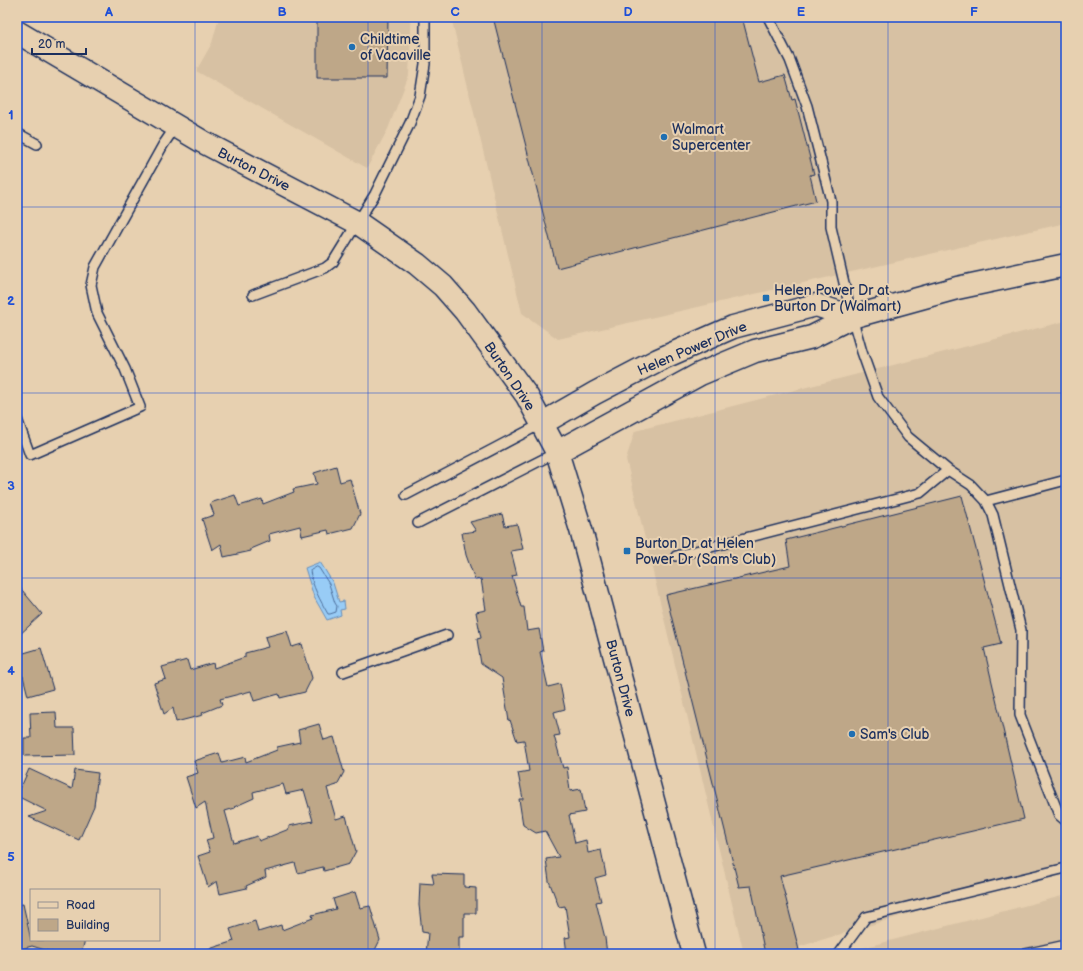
<svg xmlns="http://www.w3.org/2000/svg" width="1083" height="971" font-family="'Balsamiq Sans',sans-serif">
<style>
.built{fill:#d7c1a3}
.water{fill:#98ccf6;stroke:#668db9}
.lines{fill:none;stroke-linecap:round;stroke-linejoin:round}
.shore{stroke:#4d6e9b;stroke-width:1}
.building{fill:#bea788;stroke:#1b2f5e;fill-rule:evenodd}
.service-casing{stroke:#1b2f5e;stroke-width:12}
.tertiary-casing{stroke:#1b2f5e;stroke-width:25}
.service{stroke:#e7d0b0;stroke-width:9}
.tertiary{stroke:#e7d0b0;stroke-width:22}
.grid{fill:none;stroke:#1d4ed8;stroke-width:1;stroke-opacity:0.55}
.poi-dot{fill:#1f6fb2;stroke:#e7d0b0;stroke-width:1.5}
.labels{text-anchor:middle;stroke-width:4;stroke-linejoin:round;paint-order:stroke}
.poi-label{font-size:14px;fill:#1b2f5e;stroke:#e7d0b0;text-anchor:start}
.street-label{font-size:14px;fill:#1b2f5e;stroke:#e7d0b0}
.neatline{fill:none;stroke:#1d4ed8;stroke-width:1.5}
.grid-label{font-size:13px;text-anchor:middle;font-weight:bold;fill:#1d4ed8}
</style>
<rect width="100%" height="100%" fill="#e7d0b0"/>
<filter id="ink" filterUnits="userSpaceOnUse"><feTurbulence type="fractalNoise" baseFrequency=".025" numOctaves="2"/><feDisplacementMap in="SourceGraphic" scale="8" xChannelSelector="R" yChannelSelector="G"/><feConvolveMatrix kernelMatrix="1 2 1 2 8 2 1 2 1" color-interpolation-filters="sRGB"/></filter>
<g filter="url(#ink)">
<path class="built" d="M 219,17 L 410,17 L 411,32 L 409,75 L 388,129 L 367,168 L 196,71 L 212,43 Z
M 451,17 L 1066,17 L 1066,223 L 558,339 L 522,313 Z
M 1066,321 L 1066,866 L 775,954 L 744,954 L 626,459 L 635,431 Z
M 1066,895 L 1066,954 L 839,954 Z"/>
<path class="water" d="M 320,562 L 333,583 L 339,602 L 344,601 L 345,609 L 340,610 L 341,615 L 327,620 L 314,597 L 305,568 Z"/>
<g class="lines">
<path class="shore" d="M 317,567 L 319,568 L 329,584 L 335,603 L 337,606 L 336,612 L 330,614 L 328,614 C 320,600 312,586 310,571 Z"/>
</g>
<path class="building" d="M 317,17 L 388,17 L 387,78 L 317,78 Z
M 493,17 L 742,17 L 759,82 L 785,75 L 792,100 L 795,99 L 814,174 L 810,175 L 816,201 L 557,268 Z
M 336,466 L 340,482 L 350,479 L 360,514 L 353,528 L 329,534 L 328,530 L 302,536 L 300,526 L 269,534 L 270,541 L 251,549 L 251,551 L 224,557 L 221,544 L 212,550 L 202,519 L 214,515 L 210,503 L 235,495 L 239,506 L 262,499 L 263,504 L 294,492 L 293,489 L 317,484 L 314,473 Z
M 962,496 L 1001,644 L 984,648 L 1024,819 L 780,876 L 799,950 L 783,954 L 765,954 L 751,886 L 739,887 L 666,595 L 790,566 L 786,540 Z
M 502,514 L 505,526 L 517,524 L 523,549 L 511,551 L 517,575 L 512,576 L 521,607 L 524,607 L 527,631 L 539,629 L 543,651 L 540,652 L 548,687 L 560,684 L 565,709 L 554,712 L 560,735 L 554,736 L 563,768 L 567,767 L 570,791 L 581,789 L 585,812 L 569,815 L 575,843 L 586,840 L 588,853 L 601,850 L 606,875 L 595,878 L 601,901 L 596,902 L 605,938 L 607,954 L 567,954 L 565,938 L 570,937 L 565,906 L 559,907 L 549,881 L 546,859 L 559,857 L 545,831 L 536,833 L 523,825 L 519,799 L 523,799 L 518,773 L 529,771 L 524,740 L 517,741 L 510,720 L 509,721 L 502,678 L 481,664 L 477,639 L 481,638 L 476,612 L 486,610 L 481,579 L 475,580 L 466,555 L 462,533 L 476,531 L 470,522 Z
M 17,584 L 42,614 L 17,637 Z
M 287,631 L 292,647 L 302,644 L 312,678 L 305,692 L 280,698 L 279,694 L 254,701 L 251,691 L 220,699 L 222,705 L 202,713 L 203,715 L 176,722 L 173,708 L 164,714 L 154,683 L 166,679 L 162,667 L 187,660 L 190,670 L 213,663 L 214,668 L 245,657 L 245,653 L 268,647 L 265,637 Z
M 41,648 L 53,689 L 28,696 L 23,676 L 17,678 L 17,655 Z
M 56,712 L 57,728 L 74,728 L 75,755 L 24,756 L 24,738 L 31,738 L 30,713 Z
M 319,724 L 324,740 L 334,737 L 344,772 L 337,785 L 327,788 L 336,819 L 346,816 L 353,841 L 356,851 L 349,864 L 324,871 L 323,867 L 298,873 L 295,863 L 265,871 L 266,877 L 246,886 L 247,888 L 220,894 L 217,881 L 208,887 L 198,856 L 210,852 L 206,840 L 213,838 L 205,802 L 196,808 L 186,777 L 198,773 L 194,761 L 219,753 L 222,763 L 245,757 L 246,762 L 277,750 L 277,747 L 300,742 L 298,730 ZM 283,784 L 286,794 L 304,790 L 313,821 L 289,826 L 289,829 L 259,841 L 257,836 L 234,843 L 225,811 L 235,808 L 234,807 L 254,798 L 253,792 Z
M 29,769 L 72,789 L 75,770 L 98,773 L 94,806 L 79,840 L 29,817 L 47,811 L 17,796 Z
M 432,874 L 464,875 L 464,887 L 476,888 L 476,913 L 464,913 L 464,937 L 459,937 L 459,954 L 426,954 L 428,933 L 422,932 L 419,905 L 420,883 L 434,884 Z
M 355,892 L 360,908 L 370,906 L 377,930 L 380,940 L 373,954 L 203,954 L 203,951 L 234,941 L 230,929 L 255,921 L 258,932 L 281,925 L 282,930 L 313,918 L 312,915 L 336,909 L 333,899 Z
M 23,904 L 31,940 L 85,940 L 81,954 L 58,954 L 32,946 L 17,950 L 17,905 Z"/>
<g class="lines">
<defs>
<path id="service" d="M 768,17 L 790,60 L 807,106 L 831,201 L 831,227 L 852,317 L 862,352 L 878,397 L 908,437 L 948,470 L 971,485 L 986,501 L 993,515 L 1021,630 L 1020,715 L 1059,815 L 1066,821
M 17,133 L 37,144
M 253,295 L 325,268 L 333,262 L 375,194 L 410,123 L 420,96 L 425,64 L 425,17
M 17,419 L 30,455 L 140,407 L 125,369 L 97,313 L 91,285 L 95,267 L 163,145 L 176,126
M 406,495 L 541,424
M 986,501 L 1066,480
M 418,523 L 557,452
M 676,556 L 920,493 L 948,470
M 343,672 L 447,635
M 839,954 L 866,917 L 1066,868
M 1025,954 L 1066,945"/>
<path id="tertiary" d="M 17,32 L 203,142 L 358,223 L 417,264 L 443,286 L 465,311 L 527,396 L 557,452 L 581,530 L 694,954
M 541,424 L 595,393 L 658,360 L 733,327 L 816,305 L 852,317
M 557,452 L 700,374 L 755,351 L 812,337 L 852,317 L 957,288 L 1066,265"/>
</defs>
<use href="#service" class="service-casing"/>
<use href="#tertiary" class="tertiary-casing"/>
<use href="#service" class="service"/>
<use href="#tertiary" class="tertiary"/>
</g>
</g>
<path class="grid" d="M 195,17 L 195,954M 368,17 L 368,954M 542,17 L 542,954M 715,17 L 715,954M 888,17 L 888,954M 17,207 L 1066,207M 17,393 L 1066,393M 17,578 L 1066,578M 17,764 L 1066,764"/>
<g class="poi-dot">
<circle cx="352" cy="47" r="4"/>
<circle cx="664" cy="137" r="4"/>
<rect x="762" y="294" width="8" height="8" rx="2"/>
<rect x="623" y="547" width="8" height="8" rx="2"/>
<circle cx="852" cy="734" r="4"/>
</g>
<g class="labels">
<g class="poi-label">
<text x="360" y="44">Childtime<tspan x="360" dy="16">of Vacaville</tspan></text>
<text x="672" y="134">Walmart<tspan x="672" dy="16">Supercenter</tspan></text>
<text x="774" y="295">Helen Power Dr at<tspan x="774" dy="16">Burton Dr (Walmart)</tspan></text>
<text x="635" y="548">Burton Dr at Helen<tspan x="635" dy="16">Power Dr (Sam's Club)</tspan></text>
<text x="860" y="739">Sam's Club</text>
</g>
<g class="street-label">
<text transform="translate(254 169) rotate(27)" y="5">Burton Drive</text>
<text transform="translate(692 348) rotate(-23)" y="5">Helen Power Drive</text>
<text transform="translate(510 376) rotate(56)" y="5">Burton Drive</text>
<text transform="translate(621 678) rotate(75)" y="5">Burton Drive</text>
</g>
</g>
<rect width="1083" height="971" fill="none" stroke="#e7d0b0" stroke-width="44"/>
<rect x="30" y="889" width="130" height="52" fill="#e7d0b0" stroke="#95908f"/>
<rect x="38" y="902" width="20" height="6" fill="#e7d0b0" stroke="#95908f"/>
<text x="66" y="909" font-size="12" fill="#1b2f5e">Road</text>
<rect x="38" y="919" width="20" height="12" fill="#bea788" stroke="#95908f"/>
<text x="66" y="929" font-size="12" fill="#1b2f5e">Building</text>
<path d="M32 48v6h54v-6" fill="none" stroke="#1b2f5e" stroke-width="2"/>
<text x="38" y="48" font-size="12" fill="#1b2f5e" stroke="#e7d0b0" stroke-width="3" paint-order="stroke">20 m</text>
<rect x="22" y="22" width="1039" height="927" class="neatline"/>
<g class="grid-label">
<text x="109" y="16">A</text>
<text x="282" y="16">B</text>
<text x="455" y="16">C</text>
<text x="628" y="16">D</text>
<text x="801" y="16">E</text>
<text x="974" y="16">F</text>
<text x="11" y="119">1</text>
<text x="11" y="305">2</text>
<text x="11" y="490">3</text>
<text x="11" y="675">4</text>
<text x="11" y="861">5</text>
</g>
</svg>
